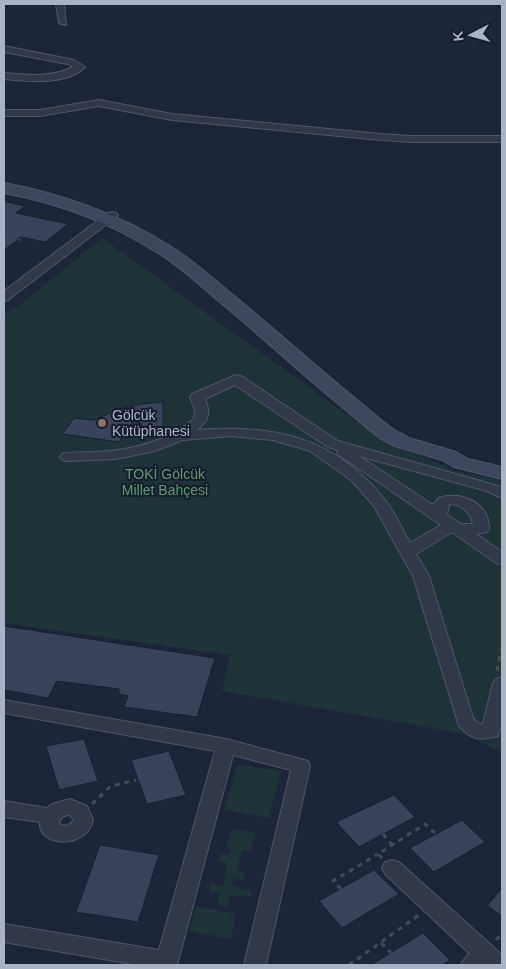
<svg xmlns="http://www.w3.org/2000/svg" width="506" height="969" font-family="Helvetica,sans-serif">
<style>
.green{fill:#1f3339}
.building{fill:#384258;stroke:#181f2e}
.lines{fill:none;stroke-linecap:round;stroke-linejoin:round}
.street-casing{stroke:#4e5567;stroke-width:2}
.secondary-casing{stroke:#4e5567;stroke-width:2}
.path-far1{stroke:#394f53;stroke-width:2;stroke-dasharray:2.5 2.5;stroke-linecap:butt}
.path{stroke:#394f53;stroke-width:3;stroke-dasharray:5 5;stroke-linecap:butt}
.street{fill:#313848;fill-rule:evenodd}
.secondary{fill:#3e465c;fill-rule:evenodd}
.education-dot{fill:#8d6e63;stroke:#161d2c;stroke-width:2}
.labels{text-anchor:middle;stroke-width:4;stroke-linejoin:round;paint-order:stroke}
.poi-label{font-size:14px;fill:#aab2c6;stroke:#161d2c;text-anchor:start}
.park-label{font-size:14px;fill:#609872;stroke:#161d2c}
</style>
<rect width="100%" height="100%" fill="#1d2638"/>
<path class="green" d="M 102,238 L 377,436 L 454,470 L 502,481 L 502,752 L 460,733 L 222,691 L 230,655 L 4,623 L 4,315 L 25,301 Z
M 237,765 L 281,771 L 269,818 L 224,810 Z
M 232,829 L 256,833 L 250,851 L 242,850 L 237,870 L 245,873 L 243,880 L 233,879 L 232,886 L 252,891 L 250,897 L 230,895 L 227,907 L 217,904 L 219,893 L 209,892 L 212,883 L 223,886 L 227,863 L 219,861 L 221,854 L 230,855 L 232,849 L 226,847 Z
M 196,906 L 236,914 L 231,939 L 189,931 Z"/>
<path class="building" d="M 4,201 L 25,206 L 16,213 L 68,224 L 45,242 L 21,237 L 4,250 Z
M 163,402 L 163,426 L 143,427 L 136,417 L 119,442 L 62,434 L 74,418 L 93,420 L 120,409 L 141,404 Z
M 4,626 L 215,658 L 197,717 L 124,707 L 128,696 L 119,694 L 119,689 L 57,681 L 48,698 L 4,690 Z
M 84,739 L 98,781 L 59,790 L 46,746 Z
M 169,751 L 186,795 L 147,804 L 131,760 Z
M 394,795 L 415,817 L 359,847 L 336,822 Z
M 462,820 L 485,842 L 434,872 L 410,848 Z
M 100,845 L 159,855 L 138,922 L 76,912 Z
M 374,870 L 399,894 L 342,928 L 319,901 Z
M 502,888 L 502,916 L 487,906 Z
M 423,933 L 450,960 L 442,965 L 371,965 Z"/>
<g class="lines">
<defs>
<path id="street" d="M 56,4 L 64,4 L 66,25 L 59,23 Z
M 4,46 L 74,60 L 85,67 C 66,86 28,81 4,79 L 4,73 C 27,75 52,78 73,67 L 68,64 L 4,52 Z
M 99,100 L 172,114 L 370,133 L 410,136 L 502,136 L 502,142 L 410,142 L 370,139 L 172,120 L 99,106 L 40,116 L 4,116 L 4,110 L 40,110 Z
M 112,212 L 116,213 L 118,215 L 116,217 L 8,300 L 4,301 L 4,291 L 108,213 Z
M 236,375 L 241,376 L 338,441 L 502,487 L 502,498 L 487,491 L 359,456 L 433,505 L 439,498 C 460,490 490,503 489,529 L 487,532 L 476,534 L 502,552 L 502,564 L 496,563 L 452,532 L 416,554 L 429,576 L 473,718 L 479,724 L 483,724 L 493,683 L 496,679 L 502,677 L 502,722 L 498,736 C 480,741 471,739 459,726 L 413,576 L 374,506 L 351,480 L 310,451 L 273,440 L 231,436 L 183,440 L 155,451 L 116,459 L 67,461 L 62,460 L 60,457 L 62,454 C 73,451 85,453 97,452 C 132,450 166,442 194,419 L 195,410 L 190,397 L 192,394 ZM 235,385 L 328,447 L 338,450 L 337,452 L 339,455 L 441,525 L 410,543 C 402,529 395,513 385,500 C 335,437 275,424 197,430 C 209,420 211,413 205,399 ZM 449,504 C 461,504 471,513 473,524 L 461,524 L 447,515 Z
M 4,700 L 226,739 L 308,761 L 310,766 L 266,965 L 244,965 L 291,770 L 233,755 L 177,965 L 138,965 L 4,942 L 4,924 L 159,950 L 215,751 L 4,713 Z
M 70,799 L 87,806 L 93,820 C 87,849 38,848 40,822 L 4,817 L 4,801 L 47,808 L 52,804 ZM 70,815 L 74,820 L 70,824 L 65,826 L 59,824 C 60,817 64,815 70,815 Z
M 392,860 L 399,862 L 502,955 L 502,965 L 460,965 L 469,953 L 385,874 L 382,868 L 385,862 Z"/>
<path id="secondary" d="M 4,183 C 63,194 120,215 170,246 C 193,260 213,279 233,295 C 288,340 339,387 394,430 L 409,438 L 456,452 L 468,459 L 502,467 L 502,479 L 454,467 L 442,460 L 395,446 L 380,438 C 325,395 274,347 221,303 C 201,286 181,267 158,253 C 111,223 59,203 4,193 Z"/>
</defs>
<use href="#street" class="street-casing"/>
<use href="#secondary" class="secondary-casing"/>
<path class="path-far1" d="M 4,238 L 18,241 L 23,237"/>
<path class="path" d="M 497,671 L 502,645
M 92,804 L 111,786 L 136,780
M 383,834 L 392,845
M 382,858 L 378,854 L 425,824 L 436,834
M 341,889 L 333,881 L 378,854
M 496,940 L 502,934
M 381,943 L 391,953
M 349,965 L 419,915"/>
<use href="#street" class="street"/>
<use href="#secondary" class="secondary"/>
</g>
<circle class="education-dot" cx="102" cy="423" r="5"/>
<g class="labels">
<g class="poi-label">
<text x="112" y="420">Gölcük<tspan x="112" dy="16">Kütüphanesi</tspan></text>
</g>
<g class="park-label">
<text x="165" y="479">TOKİ Gölcük<tspan x="165" dy="16">Millet Bahçesi</tspan></text>
</g>
</g>
<rect width="506" height="969" fill="none" stroke="#aab2c6" stroke-width="10"/>
<g transform="translate(471 35) rotate(264)" stroke="#161d2c" stroke-width="4" paint-order="stroke">
<path d="M0-4L9 19L0 12L-9 19Z" fill="#aab2c6"/>
<text y="-8" font-size="14" font-weight="bold" text-anchor="middle" fill="#aab2c6">K</text>
</g>
</svg>
